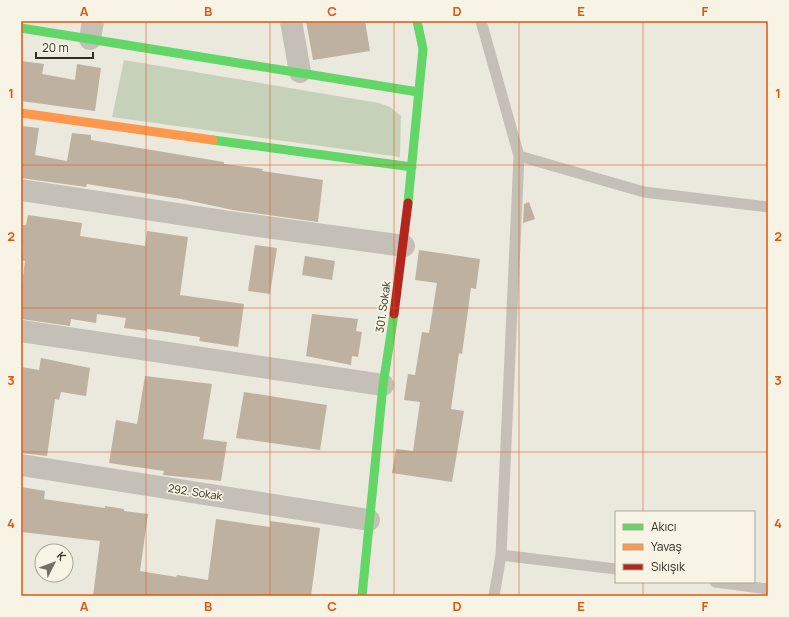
<svg xmlns="http://www.w3.org/2000/svg" width="789" height="617" font-family="Manrope,sans-serif">
<style>
.green{fill:#c6d1b9}
.building{fill:#beb1a0}
.lines{fill:none;stroke-linecap:round;stroke-linejoin:round}
.lane{stroke:#c4c0b7;stroke-width:11}
.street{stroke:#c4c0b7;stroke-width:22}
.fast{stroke:#63d668;stroke-width:9}
.slow{stroke:#ff974d;stroke-width:9}
.jam{stroke:#b3261e;stroke-width:9}
.grid{fill:none;stroke:#df570d;stroke-width:1;stroke-opacity:0.55}
.labels{text-anchor:middle;stroke-width:3.5;stroke-linejoin:round;paint-order:stroke}
.street-label{font-size:11px;fill:#342e26;stroke:#f8f4e5}
.neatline{fill:none;stroke:#df570d;stroke-width:1.5}
.grid-label{font-size:13px;text-anchor:middle;font-weight:bold;fill:#df570d}
</style>
<rect width="100%" height="100%" fill="#ebe8de"/>
<path class="green" d="M 124,60 L 379,103 L 390,107 L 401,116 L 400,157 L 112,117 Z"/>
<path class="building" d="M 306,21 L 365,21 L 370,51 L 313,60 Z
M 21,61 L 44,64 L 42,74 L 75,80 L 77,64 L 101,68 L 95,111 L 21,101 Z
M 21,126 L 39,128 L 35,155 L 67,161 L 72,133 L 91,135 L 91,140 L 224,162 L 224,164 L 263,169 L 262,171 L 323,180 L 318,222 L 233,210 L 181,199 L 87,184 L 86,187 L 21,178 Z
M 529,202 L 535,219 L 523,223 L 524,204 Z
M 28,215 L 82,223 L 80,236 L 145,246 L 147,231 L 188,237 L 180,295 L 244,304 L 238,347 L 199,341 L 200,337 L 147,329 L 147,331 L 124,328 L 126,318 L 97,314 L 96,323 L 71,319 L 70,326 L 21,319 L 21,292 L 25,261 L 21,260 L 23,244 L 21,244 L 21,235 L 23,225 L 26,225 Z
M 255,245 L 277,248 L 270,294 L 248,291 Z
M 419,250 L 480,259 L 476,289 L 471,288 L 462,354 L 459,353 L 451,409 L 464,411 L 452,482 L 392,473 L 396,449 L 413,451 L 420,402 L 404,400 L 408,374 L 415,375 L 422,332 L 429,333 L 437,283 L 415,280 Z
M 305,256 L 335,261 L 332,280 L 302,275 Z
M 312,314 L 358,319 L 356,331 L 362,332 L 358,357 L 352,356 L 351,365 L 306,356 Z
M 41,358 L 90,368 L 86,396 L 61,392 L 59,400 L 55,399 L 47,456 L 21,453 L 21,367 L 39,370 Z
M 145,376 L 212,384 L 203,439 L 227,442 L 221,481 L 163,475 L 164,471 L 109,463 L 116,420 L 137,424 Z
M 244,392 L 327,405 L 320,450 L 236,438 Z
M 21,487 L 45,491 L 44,499 L 105,508 L 105,506 L 124,509 L 124,511 L 148,514 L 140,571 L 176,577 L 177,575 L 208,580 L 216,519 L 270,527 L 270,521 L 320,528 L 311,596 L 93,596 L 100,541 L 21,532 Z"/>
<g class="lines">
<path class="lane" d="M 481,21 L 519,156 L 644,192 L 768,207
M 501,555 L 616,569
M 715,582 L 768,589
M 494,596 L 501,555 L 519,156"/>
<path class="street" d="M 291,21 L 300,72
M 90,39 L 93,21
M 21,190 L 237,223 L 404,246
M 21,331 L 383,385
M 21,465 L 369,520"/>
<path class="fast" d="M 21,28 L 418,92
M 213,140 L 412,167
M 408,203 L 423,49 L 417,21
M 362,596 L 383,385 L 394,314"/>
<path class="slow" d="M 21,113 L 213,140"/>
<path class="jam" d="M 394,314 L 408,203"/>
</g>
<path class="grid" d="M 146,21 L 146,596M 270,21 L 270,596M 394,21 L 394,596M 519,21 L 519,596M 643,21 L 643,512M 21,165 L 768,165M 21,308 L 768,308M 21,452 L 768,452M 643,582 L 643,596"/>
<g class="labels">
<g class="street-label">
<text transform="translate(383 307) rotate(-82)" y="4">301. Sokak</text>
<text transform="translate(195 492) rotate(9)" y="4">292. Sokak</text>
</g>
</g>
<rect width="789" height="617" fill="none" stroke="#f8f4e5" stroke-width="44"/>
<rect x="615" y="511" width="140" height="72" fill="#f8f4e5" stroke="#aaa599"/>
<rect x="623" y="524" width="20" height="6" fill="#63d668" stroke="#aaa599"/>
<text x="651" y="531" font-size="12" fill="#342e26">Akıcı</text>
<rect x="623" y="544" width="20" height="6" fill="#ff974d" stroke="#aaa599"/>
<text x="651" y="551" font-size="12" fill="#342e26">Yavaş</text>
<rect x="623" y="564" width="20" height="6" fill="#b3261e" stroke="#aaa599"/>
<text x="651" y="571" font-size="12" fill="#342e26">Sıkışık</text>
<g transform="translate(54 563) rotate(48)"><circle r="19" fill="#f8f4e5" stroke="#aaa599"/>
<path d="M0-3L7 15L0 10L-7 15Z" fill="#746f66"/>
<text y="-6" font-size="11" font-weight="bold" text-anchor="middle" fill="#342e26">K</text>
</g>
<path d="M36 52v6h57v-6" fill="none" stroke="#342e26" stroke-width="2"/>
<text x="42" y="52" font-size="12" fill="#342e26" stroke="#f8f4e5" stroke-width="3" paint-order="stroke">20 m</text>
<rect x="22" y="22" width="745" height="573" class="neatline"/>
<g class="grid-label">
<text x="84" y="16">A</text>
<text x="208" y="16">B</text>
<text x="332" y="16">C</text>
<text x="457" y="16">D</text>
<text x="581" y="16">E</text>
<text x="705" y="16">F</text>
<text x="11" y="98">1</text>
<text x="778" y="98">1</text>
<text x="11" y="241">2</text>
<text x="778" y="241">2</text>
<text x="11" y="385">3</text>
<text x="778" y="385">3</text>
<text x="11" y="528">4</text>
<text x="778" y="528">4</text>
<text x="84" y="611">A</text>
<text x="208" y="611">B</text>
<text x="332" y="611">C</text>
<text x="457" y="611">D</text>
<text x="581" y="611">E</text>
<text x="705" y="611">F</text>
</g>
</svg>
